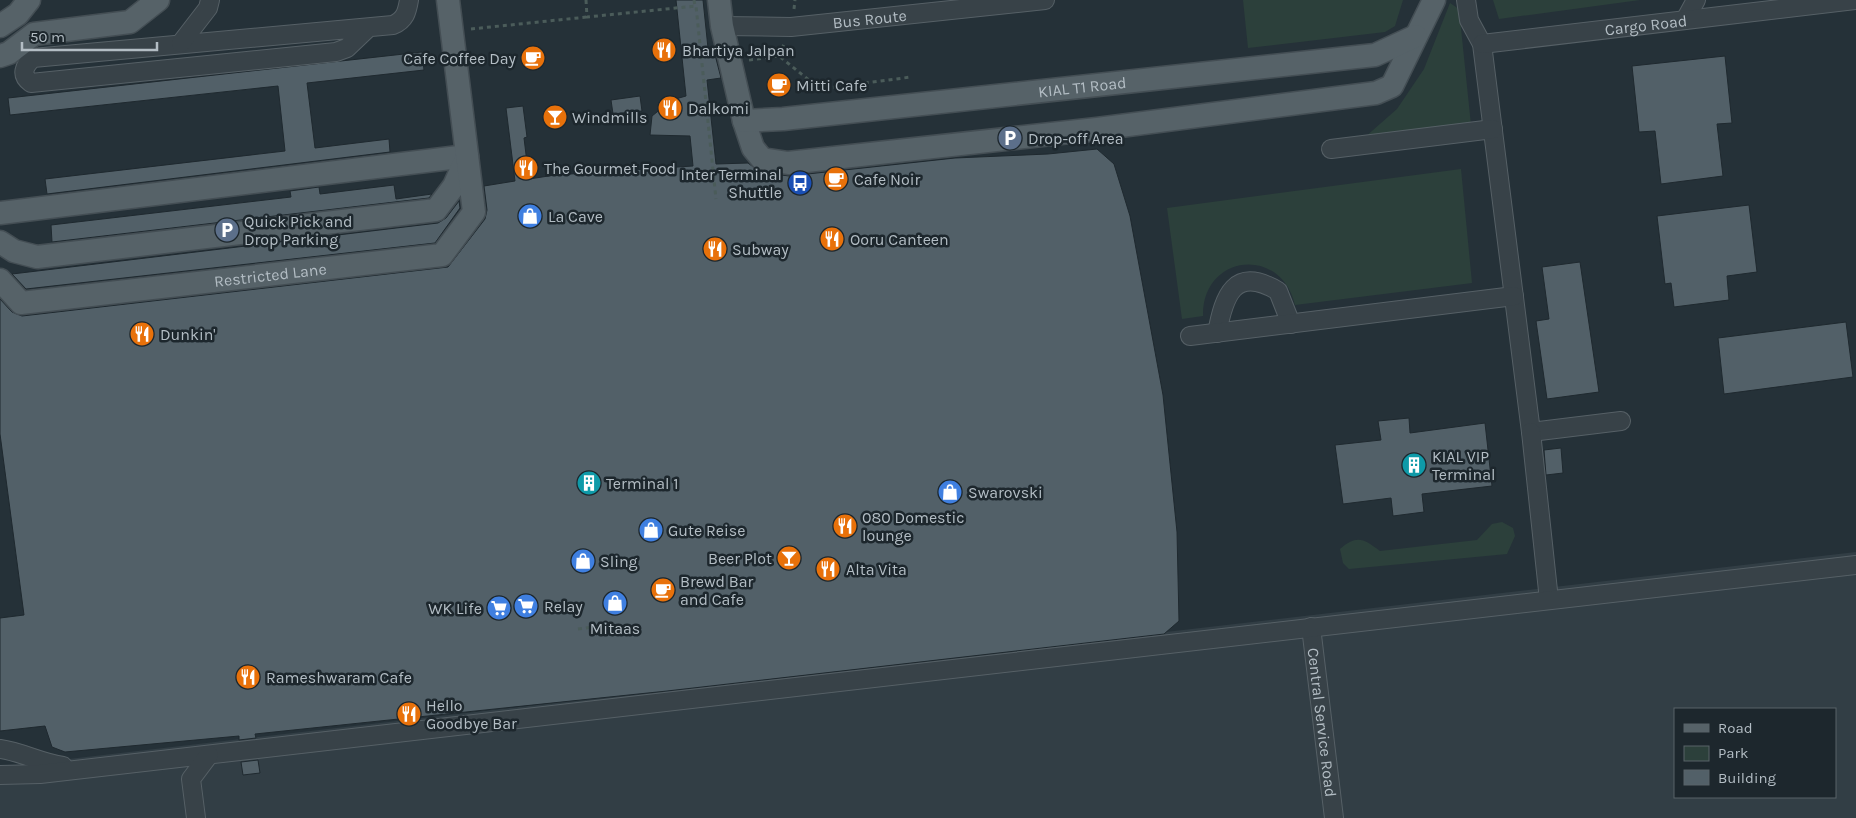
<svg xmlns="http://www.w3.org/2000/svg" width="1856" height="818" font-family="Karla,sans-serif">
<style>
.airport{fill:#323e45;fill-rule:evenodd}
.green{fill:#2c403b}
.building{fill:#526068;stroke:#1f292f}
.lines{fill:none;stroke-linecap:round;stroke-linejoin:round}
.minor-casing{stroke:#566066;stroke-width:20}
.major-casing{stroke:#444e54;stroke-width:25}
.path{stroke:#4b5c5a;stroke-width:3;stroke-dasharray:4 4;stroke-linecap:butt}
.minor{stroke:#384248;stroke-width:18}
.major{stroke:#566268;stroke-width:22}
.path-bridge{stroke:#4b5c5a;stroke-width:3;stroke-dasharray:4 4;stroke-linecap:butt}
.labels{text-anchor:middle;stroke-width:5;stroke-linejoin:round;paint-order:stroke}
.street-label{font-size:16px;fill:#b3bdc4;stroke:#1d272d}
.poi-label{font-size:16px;fill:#b3bdc4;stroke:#1d272d;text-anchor:start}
</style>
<rect width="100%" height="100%" fill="#253138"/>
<path class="airport" d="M 1856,552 L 1856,818 L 0,818 L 0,767 ZM 1675,709 L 1835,709 L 1835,797 L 1675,797 Z"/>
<path class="green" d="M 1243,0 L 1403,0 L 1395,26 L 1385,32 L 1248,48 Z
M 1493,0 L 1640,0 L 1499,19 Z
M 1450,3 L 1459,9 L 1471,125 L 1364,138 L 1397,109 L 1424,69 Z
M 1461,169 L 1472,283 L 1295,305 C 1281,245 1202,254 1203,316 L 1182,319 L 1167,208 Z
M 1502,522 L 1513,528 L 1515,536 L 1507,554 L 1349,569 L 1343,563 L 1340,549 C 1357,534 1364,539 1380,551 L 1477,540 L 1492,524 Z"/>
<path class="building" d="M 676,0 L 703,0 L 708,48 L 713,47 L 721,78 L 707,80 L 716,164 L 748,163 L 760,172 L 789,176 L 955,158 L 1048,154 L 1097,149 L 1114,164 L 1130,216 L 1163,395 L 1177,532 L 1179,621 L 1164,634 L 667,691 L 255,734 L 256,738 L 239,740 L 239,736 L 65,752 L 52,747 L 45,726 L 0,731 L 0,618 L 24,615 L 0,434 L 0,299 L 12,312 L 22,316 L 448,267 L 485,219 L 487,210 L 484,186 L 515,181 L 506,108 L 523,106 L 527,137 L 524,138 L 529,179 L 555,175 L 693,166 L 690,136 L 650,135 L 652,116 L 672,100 L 686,96 Z
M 422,52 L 424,70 L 307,83 L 315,148 L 389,139 L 390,152 L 47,194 L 45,179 L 285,151 L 278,86 L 10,115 L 8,98 Z
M 1725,56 L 1732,123 L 1717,124 L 1723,176 L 1661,184 L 1655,131 L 1639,132 L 1632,66 Z
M 640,96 L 642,111 L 613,114 L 611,100 Z
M 394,185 L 396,199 L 432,194 L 429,198 L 52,242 L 51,225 L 291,197 L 290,191 L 319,187 L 320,194 Z
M 459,201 L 460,208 L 435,243 L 26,289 L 12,274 L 438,223 L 446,218 Z
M 1749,205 L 1757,272 L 1727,276 L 1729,300 L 1674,307 L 1671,283 L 1665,284 L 1657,216 Z
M 1580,262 L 1599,392 L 1547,399 L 1536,321 L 1549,319 L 1542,267 Z
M 1846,322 L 1853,377 L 1724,394 L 1718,338 Z
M 1409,418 L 1410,433 L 1485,423 L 1492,486 L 1422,494 L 1424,512 L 1393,516 L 1391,498 L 1343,504 L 1335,445 L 1381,440 L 1378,421 Z
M 1561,448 L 1563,473 L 1546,475 L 1544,450 Z
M 258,760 L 260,773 L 243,775 L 241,762 Z"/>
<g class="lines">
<defs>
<g id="minor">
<path d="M 1466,0 L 1469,20 L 1482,44 L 1531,432 L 1621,421"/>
<path d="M 1685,20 L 1696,0"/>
<path id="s1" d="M 722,26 L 791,27 L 1045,0"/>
<path d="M 368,28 L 347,48 L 336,52 L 31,83 C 20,75 24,66 33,58 L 393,25 C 405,20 407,12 409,0"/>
<path d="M 181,43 L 208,8 L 210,0"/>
<path id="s2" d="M 1482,44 L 1856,0"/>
<path d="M 1331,149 L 1493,129"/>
<path d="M 1217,333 C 1224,296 1234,265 1278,291 L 1291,324"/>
<path d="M 1190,336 L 1514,296"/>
<path d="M 1531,432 L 1549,600"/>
<path id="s3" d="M 1311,627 L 1334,818"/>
<path d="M 0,749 C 22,752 41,763 63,766"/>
<path d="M 0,775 L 40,774 L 1856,565"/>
<path d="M 196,818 L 191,779 L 209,755"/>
</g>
<g id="major">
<path d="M 719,0 L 722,26 L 744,121 L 753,148 L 762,159 L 788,163 L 1097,129 L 1376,93 L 1392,86 L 1434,0"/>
<path d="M 0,26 L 18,14 L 29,0"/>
<path d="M 0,56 L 9,53 L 34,34 L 130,22 L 158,0"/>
<path id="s4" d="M 744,121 L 783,119 L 1375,55 L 1416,36"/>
<path d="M 0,213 L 467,156"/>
<path d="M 0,242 L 14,251 L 37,257 L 436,210 L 454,186 L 467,157"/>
<path id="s5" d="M 0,280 L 21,303 L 442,255 L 474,212 L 448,0"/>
</g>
</defs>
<use href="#minor" class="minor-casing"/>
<use href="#major" class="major-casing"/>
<path class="path" d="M 586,0 L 587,17 L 696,6 L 716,199
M 794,9 L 795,0
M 471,29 L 587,17
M 779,56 L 784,44
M 749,60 L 779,56 L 820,89 L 911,77
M 578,629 L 600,626"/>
<use href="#minor" class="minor"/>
<use href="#major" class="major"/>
<path class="path-bridge" d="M 694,0 L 695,6"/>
</g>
<defs>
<symbol id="restaurant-disc" viewBox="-11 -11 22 22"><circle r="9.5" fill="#e8710a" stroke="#1d272d"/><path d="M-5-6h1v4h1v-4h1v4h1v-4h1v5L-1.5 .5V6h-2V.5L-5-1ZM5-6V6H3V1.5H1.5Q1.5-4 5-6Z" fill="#fff"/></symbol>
<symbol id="cafe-disc" viewBox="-11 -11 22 22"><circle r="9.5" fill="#e8710a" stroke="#1d272d"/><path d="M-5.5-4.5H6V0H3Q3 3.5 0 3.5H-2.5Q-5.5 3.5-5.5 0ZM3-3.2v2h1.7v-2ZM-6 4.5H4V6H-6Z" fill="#fff"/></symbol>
<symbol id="bar-disc" viewBox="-11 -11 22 22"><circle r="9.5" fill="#e8710a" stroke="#1d272d"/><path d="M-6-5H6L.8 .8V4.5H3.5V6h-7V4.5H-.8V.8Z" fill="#fff"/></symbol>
<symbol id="parking-disc" viewBox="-11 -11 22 22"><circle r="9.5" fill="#5c6f8a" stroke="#1d272d"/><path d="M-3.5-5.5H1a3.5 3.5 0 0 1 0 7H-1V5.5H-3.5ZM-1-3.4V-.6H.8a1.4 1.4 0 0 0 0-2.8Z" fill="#fff"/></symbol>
<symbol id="bus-disc" viewBox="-11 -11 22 22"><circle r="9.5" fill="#1a4fb4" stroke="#1d272d"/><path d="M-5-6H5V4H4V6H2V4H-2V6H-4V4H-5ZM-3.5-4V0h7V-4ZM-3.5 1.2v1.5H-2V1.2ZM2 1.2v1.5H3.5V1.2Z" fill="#fff"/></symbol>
<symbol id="shop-disc" viewBox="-11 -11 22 22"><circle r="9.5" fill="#3f7fe0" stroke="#1d272d"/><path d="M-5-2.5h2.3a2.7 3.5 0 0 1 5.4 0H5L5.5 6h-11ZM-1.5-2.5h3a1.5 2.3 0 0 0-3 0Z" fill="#fff"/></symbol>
<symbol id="building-disc" viewBox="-11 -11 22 22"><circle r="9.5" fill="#0f9aa8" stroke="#1d272d"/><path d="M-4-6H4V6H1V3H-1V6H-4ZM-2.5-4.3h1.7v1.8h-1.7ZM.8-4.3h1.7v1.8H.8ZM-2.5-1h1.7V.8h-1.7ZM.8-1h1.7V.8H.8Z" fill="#fff"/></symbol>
<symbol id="supermarket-disc" viewBox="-11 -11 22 22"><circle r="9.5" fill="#3f7fe0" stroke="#1d272d"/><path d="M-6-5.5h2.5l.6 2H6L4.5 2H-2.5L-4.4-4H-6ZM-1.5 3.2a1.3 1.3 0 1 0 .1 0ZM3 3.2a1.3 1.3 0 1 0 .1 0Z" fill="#fff"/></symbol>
</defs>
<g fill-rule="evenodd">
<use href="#restaurant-disc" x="650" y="36" width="28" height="28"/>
<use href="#cafe-disc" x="519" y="44" width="28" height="28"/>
<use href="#cafe-disc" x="765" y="71" width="28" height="28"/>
<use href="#restaurant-disc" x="656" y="94" width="28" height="28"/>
<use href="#bar-disc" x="541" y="103" width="28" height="28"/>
<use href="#parking-disc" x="996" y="124" width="28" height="28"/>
<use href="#restaurant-disc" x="512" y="154" width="28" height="28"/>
<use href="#cafe-disc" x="822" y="165" width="28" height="28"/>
<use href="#bus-disc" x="786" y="169" width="28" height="28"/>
<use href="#shop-disc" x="516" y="202" width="28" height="28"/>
<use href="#parking-disc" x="213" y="216" width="28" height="28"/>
<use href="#restaurant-disc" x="818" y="225" width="28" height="28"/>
<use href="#restaurant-disc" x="701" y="235" width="28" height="28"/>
<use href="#restaurant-disc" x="128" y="320" width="28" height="28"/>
<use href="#building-disc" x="1400" y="451" width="28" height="28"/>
<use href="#building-disc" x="575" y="469" width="28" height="28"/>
<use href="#shop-disc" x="936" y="478" width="28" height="28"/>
<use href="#restaurant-disc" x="831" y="512" width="28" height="28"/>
<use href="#shop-disc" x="637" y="516" width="28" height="28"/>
<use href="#bar-disc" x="775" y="544" width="28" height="28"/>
<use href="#shop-disc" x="569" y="547" width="28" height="28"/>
<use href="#restaurant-disc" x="814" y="555" width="28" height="28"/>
<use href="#cafe-disc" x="649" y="576" width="28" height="28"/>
<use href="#shop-disc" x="601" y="589" width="28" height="28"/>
<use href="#supermarket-disc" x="512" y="592" width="28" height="28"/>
<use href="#supermarket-disc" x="485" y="594" width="28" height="28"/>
<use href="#restaurant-disc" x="234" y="663" width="28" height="28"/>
<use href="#restaurant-disc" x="395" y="700" width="28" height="28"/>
</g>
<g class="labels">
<g class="street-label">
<text dy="6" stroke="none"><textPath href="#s1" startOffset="148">Bus Route</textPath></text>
<text dy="6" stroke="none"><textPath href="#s2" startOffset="165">Cargo Road</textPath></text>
<text dy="6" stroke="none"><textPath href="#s4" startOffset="340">KIAL T1 Road</textPath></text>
<text dy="6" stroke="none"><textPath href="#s5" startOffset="282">Restricted Lane</textPath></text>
<text dy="6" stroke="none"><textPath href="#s3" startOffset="96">Central Service Road</textPath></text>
</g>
<g class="poi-label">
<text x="682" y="56">Bhartiya Jalpan</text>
<text x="516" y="64" text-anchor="end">Cafe Coffee Day</text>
<text x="796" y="91">Mitti Cafe</text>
<text x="688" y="114">Dalkomi</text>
<text x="572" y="123">Windmills</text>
<text x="1028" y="144">Drop-off Area</text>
<text x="544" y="174">The Gourmet Food</text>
<text x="782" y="180" text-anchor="end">Inter Terminal<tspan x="782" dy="18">Shuttle</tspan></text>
<text x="854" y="185">Cafe Noir</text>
<text x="548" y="222">La Cave</text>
<text x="244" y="227">Quick Pick and<tspan x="244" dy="18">Drop Parking</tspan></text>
<text x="850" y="245">Ooru Canteen</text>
<text x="732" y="255">Subway</text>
<text x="160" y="340">Dunkin'</text>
<text x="1432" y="462">KIAL VIP<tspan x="1432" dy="18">Terminal</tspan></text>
<text x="606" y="489">Terminal 1</text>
<text x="968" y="498">Swarovski</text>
<text x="862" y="523">080 Domestic<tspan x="862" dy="18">lounge</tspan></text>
<text x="668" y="536">Gute Reise</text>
<text x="772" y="564" text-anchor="end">Beer Plot</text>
<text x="600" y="567">Sling</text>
<text x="846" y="575">Alta Vita</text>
<text x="680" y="587">Brewd Bar<tspan x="680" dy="18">and Cafe</tspan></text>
<text x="544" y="612">Relay</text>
<text x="482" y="614" text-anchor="end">WK Life</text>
<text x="615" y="634" text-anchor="middle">Mitaas</text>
<text x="266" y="683">Rameshwaram Cafe</text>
<text x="426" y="711">Hello<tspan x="426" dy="18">Goodbye Bar</tspan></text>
</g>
</g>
<rect x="1674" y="708" width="162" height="90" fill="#1d272d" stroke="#596369"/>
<rect x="1684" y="724" width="25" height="8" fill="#566268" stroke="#596369"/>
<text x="1718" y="733" font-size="15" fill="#b3bdc4">Road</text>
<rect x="1684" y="746" width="25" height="15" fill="#2c403b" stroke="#596369"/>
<text x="1718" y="758" font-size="15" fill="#b3bdc4">Park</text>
<rect x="1684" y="770" width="25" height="15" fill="#526068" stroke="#596369"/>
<text x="1718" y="783" font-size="15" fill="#b3bdc4">Building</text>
<path d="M22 42v8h135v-8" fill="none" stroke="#b3bdc4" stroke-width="2.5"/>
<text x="30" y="42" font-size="15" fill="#b3bdc4" stroke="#1d272d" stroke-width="4" paint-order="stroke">50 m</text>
</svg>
